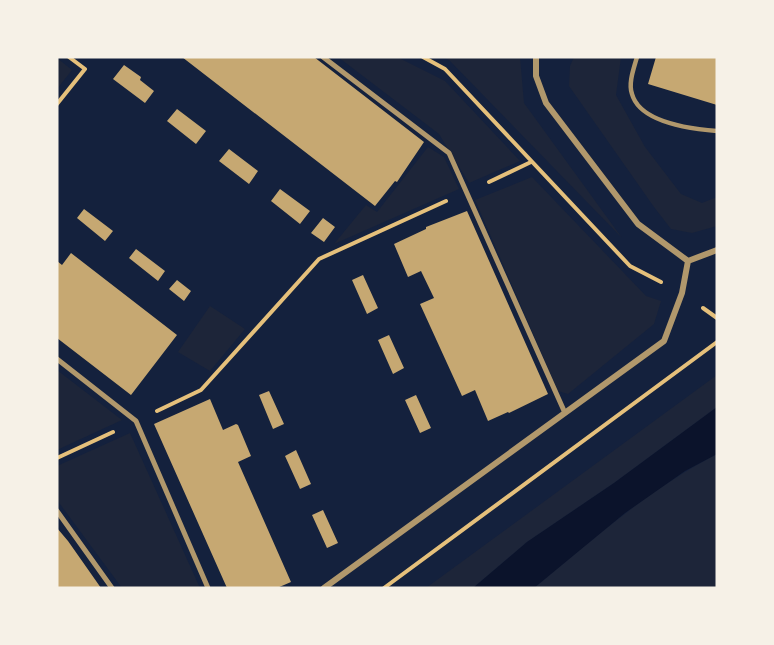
<svg xmlns="http://www.w3.org/2000/svg" width="774" height="645" font-family="Commissioner,sans-serif">
<style>
.green{fill:#1d2539}
.water{fill:#0b132b}
.building{fill:#c6a872}
.lines{fill:none;stroke-linecap:round;stroke-linejoin:round}
.path{stroke:#e5c07b;stroke-width:4}
.service{stroke:#b1986c;stroke-width:4.5}
.pedestrian{stroke:#b1986c;stroke-width:5}
.minor{stroke:#b1986c;stroke-width:6}
</style>
<rect width="100%" height="100%" fill="#14213d"/>
<path class="green" d="M 338,57 L 397,57 L 445,81 L 520,161 L 469,183 L 439,134 Z
M 444,57 L 520,57 L 524,103 L 622,238 L 450,61 Z
M 574,57 L 621,57 L 616,95 L 645,147 L 681,194 L 702,203 L 717,197 L 717,226 L 692,233 L 671,229 L 654,207 L 569,86 L 570,66 Z
M 57,58 L 72,70 L 57,89 Z
M 428,147 L 444,157 L 459,189 L 334,244 L 366,205 L 377,212 Z
M 532,177 L 646,296 L 661,301 L 654,324 L 568,394 L 558,391 L 475,200 Z
M 210,306 L 245,329 L 210,371 L 178,352 Z
M 57,370 L 122,420 L 57,450 Z
M 717,375 L 717,407 L 614,483 L 527,542 L 473,588 L 426,588 Z
M 130,433 L 200,588 L 122,588 L 57,500 L 57,466 Z
M 717,454 L 717,588 L 534,588 C 592,540 649,489 717,454 Z"/>
<path class="water" d="M 717,407 L 717,454 L 685,471 L 625,513 L 534,588 L 473,588 L 527,542 L 614,483 Z"/>
<path class="building" d="M 182,57 L 314,57 L 424,142 L 397,182 L 395,181 L 375,206 Z
M 656,57 L 717,57 L 717,105 L 648,84 Z
M 124,65 L 141,77 L 140,80 L 154,91 L 145,103 L 113,79 Z
M 177,109 L 206,131 L 196,144 L 167,121 Z
M 229,149 L 258,171 L 249,184 L 219,161 Z
M 280,189 L 310,211 L 300,224 L 271,201 Z
M 84,209 L 113,231 L 105,241 L 77,218 Z
M 467,211 L 548,394 L 509,413 L 508,412 L 488,421 L 475,390 L 462,396 L 420,304 L 434,298 L 421,271 L 408,277 L 394,244 L 426,229 L 426,227 Z
M 323,218 L 335,227 L 324,242 L 311,233 Z
M 136,249 L 165,271 L 158,281 L 129,258 Z
M 71,253 L 177,335 L 131,395 L 57,338 L 57,261 L 62,265 Z
M 363,275 L 378,308 L 367,314 L 352,280 Z
M 177,280 L 191,291 L 184,301 L 169,289 Z
M 389,335 L 404,368 L 393,374 L 378,340 Z
M 269,391 L 284,424 L 273,429 L 259,395 Z
M 416,395 L 431,428 L 420,433 L 405,400 Z
M 210,399 L 223,430 L 236,424 L 238,425 L 251,456 L 238,462 L 291,582 L 277,588 L 227,588 L 154,424 Z
M 296,450 L 311,484 L 300,489 L 285,456 Z
M 323,510 L 338,543 L 327,548 L 312,515 Z
M 57,528 L 68,541 L 101,588 L 57,588 Z"/>
<g class="lines">
<path class="path" d="M 423,57 L 445,69 L 630,266 L 661,282
M 57,104 L 85,69 L 69,57
M 489,182 L 531,162
M 703,308 L 717,318
M 157,411 L 201,390 L 319,259 L 446,201
M 57,458 L 113,432
M 384,588 L 717,342"/>
<path class="service" d="M 637,57 C 634,68 628,83 632,94 C 640,123 692,129 717,131"/>
<path class="pedestrian" d="M 323,57 L 449,153 L 565,413
M 57,359 L 136,421 L 208,588
M 57,511 L 112,588"/>
<path class="minor" d="M 536,57 L 536,76 L 546,103 L 638,224 L 688,261 L 717,250
M 324,588 L 664,341 L 682,293 L 688,261"/>
</g>
<rect width="774" height="645" fill="none" stroke="#f6f1e7" stroke-width="117"/>
</svg>
